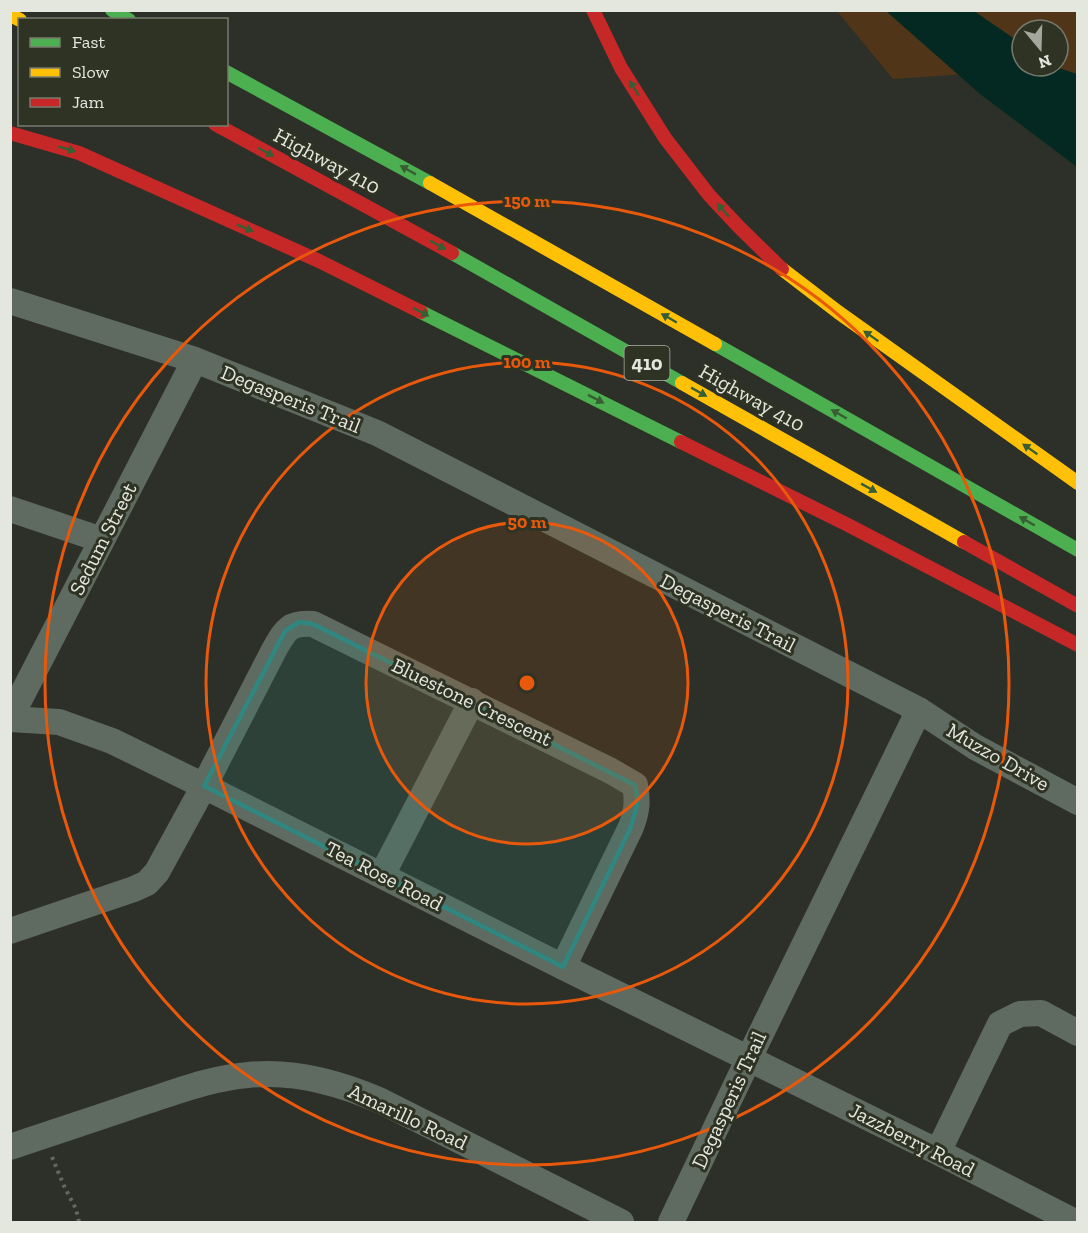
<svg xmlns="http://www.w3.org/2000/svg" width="1088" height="1233" font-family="'Zilla Slab',serif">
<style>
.green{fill:#503519;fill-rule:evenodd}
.water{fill:#042923}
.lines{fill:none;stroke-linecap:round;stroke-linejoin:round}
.path{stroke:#636962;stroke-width:4;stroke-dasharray:3 4.5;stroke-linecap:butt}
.street{stroke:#5f6a60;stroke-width:26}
.fast{stroke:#4caf50;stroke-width:14}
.slow{stroke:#ffc107;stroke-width:14}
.jam{stroke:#c62828;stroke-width:14}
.oneway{fill:#385e33}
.marked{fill:#2f877f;fill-opacity:0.2;stroke:#2f877f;stroke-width:4.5;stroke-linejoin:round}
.ring{fill:none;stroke:#e8590c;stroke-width:3}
.labels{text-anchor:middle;stroke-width:6;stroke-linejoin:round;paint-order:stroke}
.shield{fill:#2e3324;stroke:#adb1a6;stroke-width:1.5}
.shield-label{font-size:20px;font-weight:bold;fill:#e4e7de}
.street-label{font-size:21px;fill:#e4e7de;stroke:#2e3324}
.centre{fill:#e8590c;stroke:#2e3324;stroke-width:3}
.ring-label{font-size:18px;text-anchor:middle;font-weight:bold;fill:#e8590c;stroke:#2e3324;stroke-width:6;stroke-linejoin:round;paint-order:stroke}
</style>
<rect width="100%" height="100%" fill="#2d3028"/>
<path class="green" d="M 837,11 L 1077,11 L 1077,74 L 1056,68 L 893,79 ZM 1022,30 L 1058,30 L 1058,66 L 1022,66 Z"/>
<path class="water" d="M 886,11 L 974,11 L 1022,44 L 1022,66 L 1053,66 L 1077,74 L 1077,167 L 980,94 Z"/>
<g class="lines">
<path class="path" d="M 52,1157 L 64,1186 L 76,1209 L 79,1222"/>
<path class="street" d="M 10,301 L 195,360 L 377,433 L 919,710 L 975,747 L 1078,802
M 10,509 L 102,540
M 10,718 L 195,360
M 10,719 L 59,722 L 112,741 L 204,786 L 563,967 L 938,1152 L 1075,1222
M 382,875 L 472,701
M 10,931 L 134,889 L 147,883 L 157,872 L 204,786 L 274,650 C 285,631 288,622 313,624 L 611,771 L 635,785 C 638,802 637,811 631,827 L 563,967
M 10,1147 C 54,1132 98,1118 141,1103 C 176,1092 211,1078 248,1075 C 294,1070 340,1083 381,1101 L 621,1222
M 938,1152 L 1000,1024 L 1020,1014 L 1041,1013 L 1078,1033
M 671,1222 L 749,1058 L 919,710"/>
<path class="fast" d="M 112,10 L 129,20
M 226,72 L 430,183
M 452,253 L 682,383
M 421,312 L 681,442
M 715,344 L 1078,550"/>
<path class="slow" d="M 10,15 L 20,20
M 430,183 L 715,344
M 782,269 L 838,312 L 1078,483
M 682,383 L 964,542"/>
<path class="jam" d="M 593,10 L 621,68 L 665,138 L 709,195 L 739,227 L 782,269
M 215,124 L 452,253
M 10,133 L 79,153 L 319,261 L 421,312
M 681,442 L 848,525 L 1078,645
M 964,542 L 1078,606"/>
</g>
<defs><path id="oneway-solid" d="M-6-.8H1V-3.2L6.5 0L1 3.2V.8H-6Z" transform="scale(1.5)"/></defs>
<g class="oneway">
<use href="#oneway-solid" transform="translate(634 88) rotate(-122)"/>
<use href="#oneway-solid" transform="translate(67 149) rotate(16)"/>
<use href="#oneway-solid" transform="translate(266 152) rotate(28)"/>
<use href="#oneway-solid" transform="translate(408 170) rotate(-151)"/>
<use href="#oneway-solid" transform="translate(723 210) rotate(-132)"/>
<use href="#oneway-solid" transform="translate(245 228) rotate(24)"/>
<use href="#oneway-solid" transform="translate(438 245) rotate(29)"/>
<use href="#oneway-solid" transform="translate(421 312) rotate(27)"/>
<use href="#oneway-solid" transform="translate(669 318) rotate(-150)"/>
<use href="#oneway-solid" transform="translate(871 336) rotate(-145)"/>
<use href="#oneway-solid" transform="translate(699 392) rotate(29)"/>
<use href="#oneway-solid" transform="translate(596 399) rotate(27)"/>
<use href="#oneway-solid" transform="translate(839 414) rotate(-150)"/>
<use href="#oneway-solid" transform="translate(1030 449) rotate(-145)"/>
<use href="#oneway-solid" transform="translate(869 488) rotate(29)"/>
<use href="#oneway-solid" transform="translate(1027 521) rotate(-150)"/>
</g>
<path class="marked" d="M 299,622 L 313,624 L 635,785 L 638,801 L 631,827 L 563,967 L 204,786 L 285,631 Z"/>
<circle cx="527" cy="683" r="161" fill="#e8590c" fill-opacity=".12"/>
<g class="ring">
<circle cx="527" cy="683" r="161"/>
<circle cx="527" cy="683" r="321"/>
<circle cx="527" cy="683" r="482"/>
</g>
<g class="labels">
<rect class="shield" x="624.5" y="346" width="45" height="34" rx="4.5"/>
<g class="shield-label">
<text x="647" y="370">410</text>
</g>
<g class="street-label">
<text transform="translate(327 161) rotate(28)" y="7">Highway 410</text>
<text transform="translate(752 398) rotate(29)" y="7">Highway 410</text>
<text transform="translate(291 399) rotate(22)" y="7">Degasperis Trail</text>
<text transform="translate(103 539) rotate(-63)" y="7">Sedum Street</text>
<text transform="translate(728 613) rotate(27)" y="7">Degasperis Trail</text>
<text transform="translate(472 702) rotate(26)" y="7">Bluestone Crescent</text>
<text transform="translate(998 757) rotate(30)" y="7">Muzzo Drive</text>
<text transform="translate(384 876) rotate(27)" y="7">Tea Rose Road</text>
<text transform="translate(729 1100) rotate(-65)" y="7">Degasperis Trail</text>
<text transform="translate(408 1117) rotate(25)" y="7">Amarillo Road</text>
<text transform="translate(912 1140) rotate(27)" y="7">Jazzberry Road</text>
</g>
</g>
<circle cx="527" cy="683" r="9" class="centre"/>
<g class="ring-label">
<text x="527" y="207">150 m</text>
<text x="527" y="368">100 m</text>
<text x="527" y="528">50 m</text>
</g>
<rect width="1088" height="1233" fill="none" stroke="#e4e7de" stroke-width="24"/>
<rect x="18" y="18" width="210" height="108" fill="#2e3324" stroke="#777b6e" stroke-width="1.5"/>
<rect x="30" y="38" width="30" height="9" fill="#4caf50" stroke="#777b6e" stroke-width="1.5"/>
<text x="72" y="48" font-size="18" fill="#e4e7de">Fast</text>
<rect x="30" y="68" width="30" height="9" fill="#ffc107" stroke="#777b6e" stroke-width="1.5"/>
<text x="72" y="78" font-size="18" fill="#e4e7de">Slow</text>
<rect x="30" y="98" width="30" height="9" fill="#c62828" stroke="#777b6e" stroke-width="1.5"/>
<text x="72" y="108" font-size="18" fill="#e4e7de">Jam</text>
<g transform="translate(1040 48) rotate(161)"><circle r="28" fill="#2e3324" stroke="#777b6e" stroke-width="1.5"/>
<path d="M0-4.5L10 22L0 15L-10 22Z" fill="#a4a79e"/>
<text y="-9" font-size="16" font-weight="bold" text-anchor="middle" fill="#e4e7de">N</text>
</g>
</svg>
